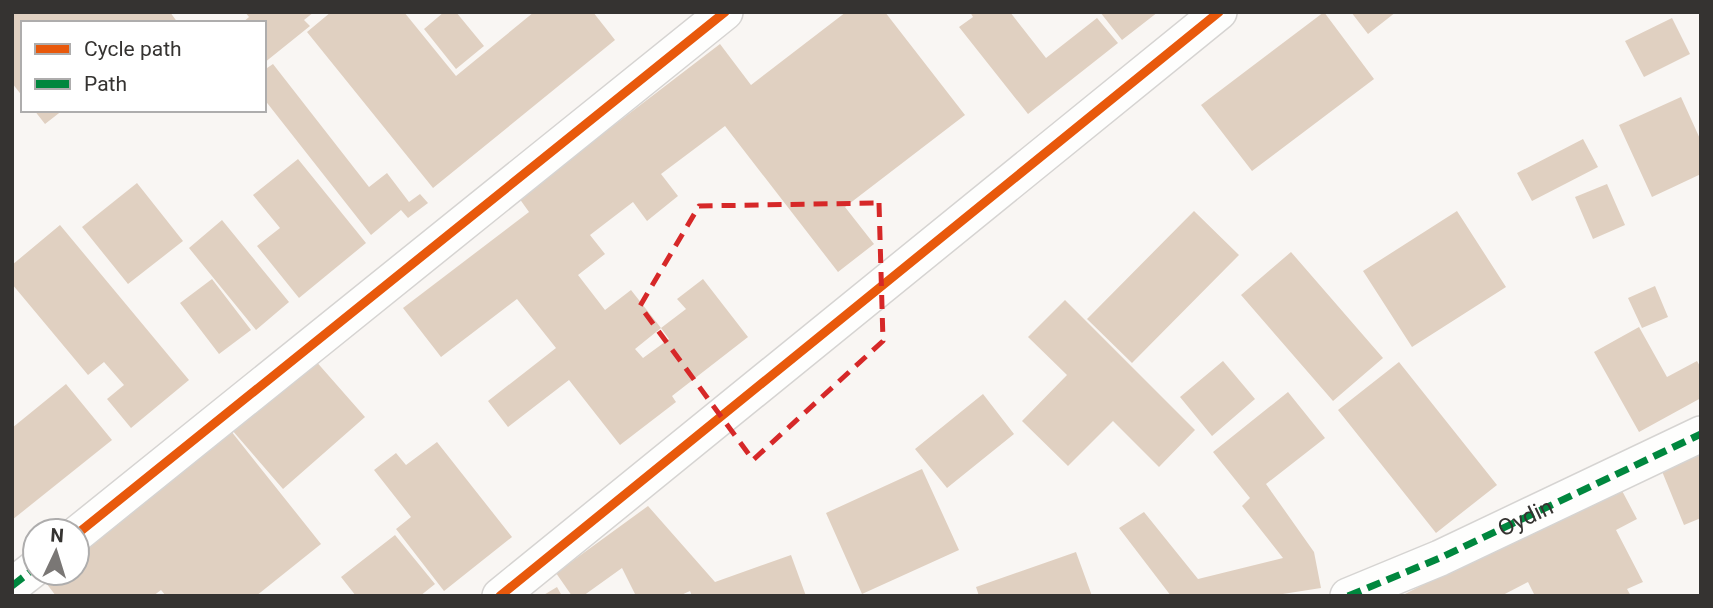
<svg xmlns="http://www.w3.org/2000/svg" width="1713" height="608" font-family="Roboto,sans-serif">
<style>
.building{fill:#e0d0c1;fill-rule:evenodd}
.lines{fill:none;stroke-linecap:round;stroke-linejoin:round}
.minor-casing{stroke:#d6d4d2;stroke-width:38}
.minor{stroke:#fefefd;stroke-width:35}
.quiet{stroke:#00873e;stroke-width:7;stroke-dasharray:14 7;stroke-linecap:butt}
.cycleway-casing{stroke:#fff;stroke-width:13}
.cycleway{stroke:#e8590c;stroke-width:9}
.marked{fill:none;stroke:#d62828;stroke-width:5;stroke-dasharray:14 9;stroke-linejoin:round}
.labels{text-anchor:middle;stroke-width:5;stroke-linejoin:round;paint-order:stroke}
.street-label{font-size:23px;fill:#353331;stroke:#fff}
</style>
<rect width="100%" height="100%" fill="#f9f6f3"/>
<path class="building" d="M 12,12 L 170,12 L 178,23 L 23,23 L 23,97 L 12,83 Z
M 245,12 L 314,12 L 304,20 L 310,26 L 264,63 L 264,23 L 242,23 L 249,17 Z
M 331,12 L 404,12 L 456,76 L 534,12 L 593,12 L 615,40 L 433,188 L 307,32 Z
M 444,12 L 456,12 L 484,46 L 456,69 L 424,29 Z
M 846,12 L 885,12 L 965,115 L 845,207 L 874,244 L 838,272 L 725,126 L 661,174 L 678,196 L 647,221 L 633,202 L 590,235 L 605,254 L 578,275 L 605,310 L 631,290 L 661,328 L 686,309 L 677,299 L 703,279 L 748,337 L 672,396 L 676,402 L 620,445 L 569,380 L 508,427 L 488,401 L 556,348 L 517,299 L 441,357 L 403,308 L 529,212 L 519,198 L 720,44 L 751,85 ZM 661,328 L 669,339 L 643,358 L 635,349 Z
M 970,12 L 1010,12 L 1046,58 L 1097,18 L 1118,43 L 1028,114 L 959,27 L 973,17 Z
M 1100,12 L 1158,12 L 1122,40 Z
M 1324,12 L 1374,79 L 1252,171 L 1201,105 Z
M 1351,12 L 1396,12 L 1368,34 Z
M 1672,18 L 1690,54 L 1644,77 L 1625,41 Z
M 273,64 L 369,187 L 387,173 L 409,202 L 420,194 L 428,203 L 408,218 L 401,210 L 371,235 L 264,99 L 264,70 Z
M 1681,97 L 1701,141 L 1701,174 L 1652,197 L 1619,125 Z
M 34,110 L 63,110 L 45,124 Z
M 1583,139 L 1598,167 L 1532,201 L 1517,173 Z
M 298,159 L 366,243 L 299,298 L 257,246 L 280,228 L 253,195 Z
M 137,183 L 183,241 L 128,284 L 82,227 Z
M 1607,184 L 1625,225 L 1593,239 L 1575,197 Z
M 1194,211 L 1239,255 L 1132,363 L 1087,319 Z
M 1457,211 L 1506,287 L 1412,347 L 1363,271 Z
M 222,220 L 289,302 L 256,330 L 189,248 Z
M 60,225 L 189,380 L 131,428 L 107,399 L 124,385 L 104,362 L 88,375 L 12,284 L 12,265 Z
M 1291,252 L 1383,358 L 1333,401 L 1241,295 Z
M 212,279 L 251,330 L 219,354 L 180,303 Z
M 1655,286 L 1668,317 L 1642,328 L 1628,298 Z
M 1065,300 L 1195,430 L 1159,467 L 1113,421 L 1068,466 L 1022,421 L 1067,375 L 1028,337 Z
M 1639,327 L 1667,377 L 1697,361 L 1701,368 L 1701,398 L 1639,432 L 1594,352 Z
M 314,359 L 365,417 L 283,489 L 232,430 Z
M 1223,361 L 1255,399 L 1212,436 L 1180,397 Z
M 1399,362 L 1497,485 L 1436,533 L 1338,410 Z
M 66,384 L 112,440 L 12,520 L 12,428 Z
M 1288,392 L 1325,438 L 1266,484 L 1314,552 L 1321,588 L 1270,596 L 1171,596 L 1119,528 L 1144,512 L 1198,579 L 1283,558 L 1242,506 L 1250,498 L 1213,452 Z
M 983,394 L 1014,434 L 947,488 L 915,449 Z
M 231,431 L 321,544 L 256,596 L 166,596 L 161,590 L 153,596 L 56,596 L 43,579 L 51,573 L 77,573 L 77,553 Z
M 437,442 L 512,537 L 444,591 L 396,529 L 411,517 L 374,470 L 396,453 L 406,465 Z
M 1701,446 L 1701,518 L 1684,525 L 1659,464 Z
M 922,469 L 959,550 L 862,594 L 826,513 Z
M 1619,485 L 1637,519 L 1616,530 L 1643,582 L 1627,589 L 1631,596 L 1535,596 L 1528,582 L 1501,596 L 1401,596 Z
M 648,506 L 715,582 L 791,555 L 806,596 L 692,596 L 690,591 L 679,596 L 636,596 L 622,568 L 583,596 L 572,596 L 556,573 Z
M 395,535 L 435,584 L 420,596 L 356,596 L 341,577 Z
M 1076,552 L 1092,596 L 979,596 L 976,587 Z
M 557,587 L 562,596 L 542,596 Z"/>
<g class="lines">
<defs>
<g id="minor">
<path d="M 77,534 L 725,12"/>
<path d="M 12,586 L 35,568"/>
<path d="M 500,596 L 1219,12"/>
<path id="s1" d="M 1348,596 L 1440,558 L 1701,434"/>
</g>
</defs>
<use href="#minor" class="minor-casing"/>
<use href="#minor" class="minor"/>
<path class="quiet" d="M 12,586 L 35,568
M 1348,596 L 1440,558 L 1701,434"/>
<defs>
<path id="cycleway" d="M 77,534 L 725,12
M 500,596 L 1219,12"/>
</defs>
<use href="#cycleway" class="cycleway-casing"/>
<use href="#cycleway" class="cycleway"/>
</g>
<path class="marked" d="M 879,203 L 883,341 L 753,460 L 640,306 L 699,206 Z"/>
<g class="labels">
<g class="street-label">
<text dy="8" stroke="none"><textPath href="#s1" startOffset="194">Oydin</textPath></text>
</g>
</g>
<rect width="1713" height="608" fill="none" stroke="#353331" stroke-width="28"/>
<rect x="21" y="21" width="245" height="91" fill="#ffffff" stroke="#aeadad" stroke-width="2"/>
<rect x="35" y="44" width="35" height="10" fill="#e8590c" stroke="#aeadad" stroke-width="2"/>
<text x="84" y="56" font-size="21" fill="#353331">Cycle path</text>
<rect x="35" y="79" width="35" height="10" fill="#00873e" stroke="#aeadad" stroke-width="2"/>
<text x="84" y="91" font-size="21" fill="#353331">Path</text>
<g transform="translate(56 552) rotate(4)"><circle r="33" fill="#ffffff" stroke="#aeadad" stroke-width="2"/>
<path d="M0-5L12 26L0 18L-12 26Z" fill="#7a7775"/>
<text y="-10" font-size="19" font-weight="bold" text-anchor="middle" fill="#353331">N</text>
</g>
</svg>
